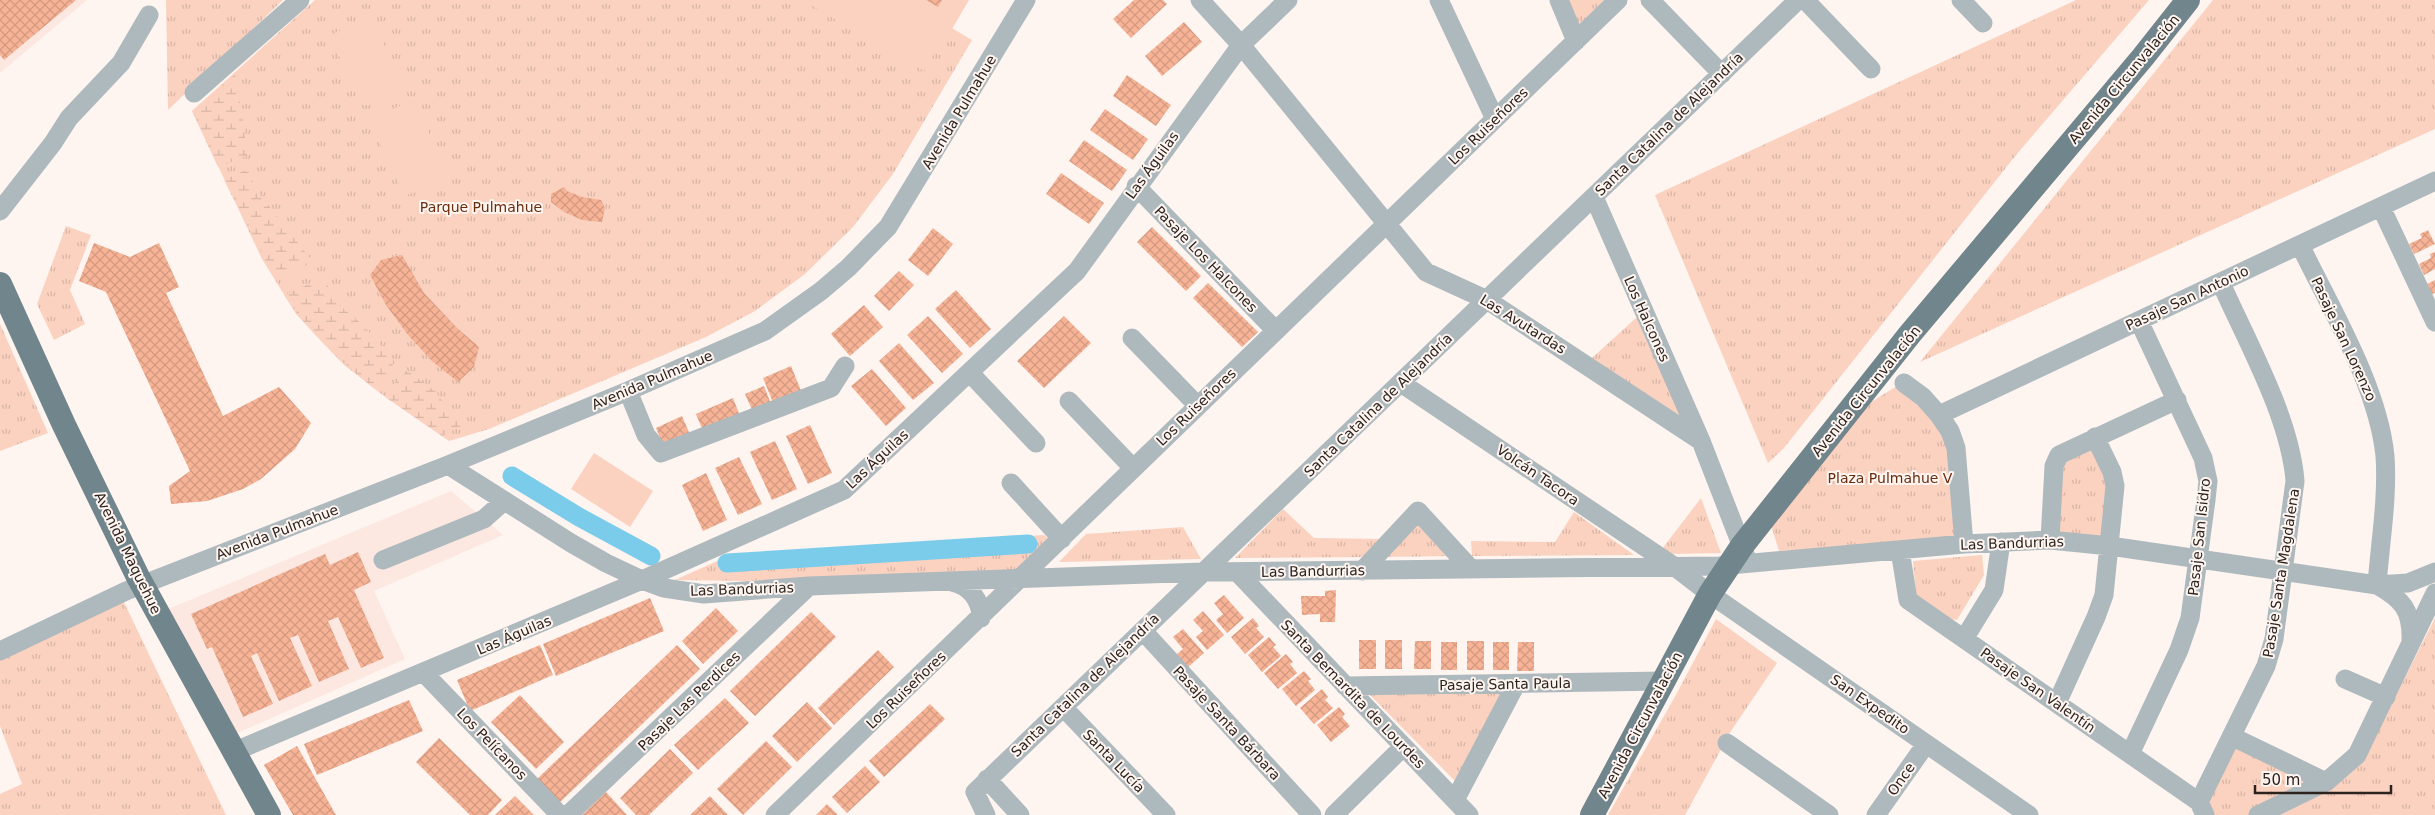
<svg xmlns="http://www.w3.org/2000/svg" width="2435" height="815" font-family="'DejaVu Sans',sans-serif">
<style>
.built{fill:#fce8e0}
.grass{fill:url(#grass-tufts)}
.wetland{fill:url(#wetland-marsh)}
.garden{fill:#fbd2c0}
.lines{fill:none;stroke-linecap:round;stroke-linejoin:round}
.canal{stroke:#7bccea;stroke-width:19}
.building{fill:url(#building-cross-hatch)}
.minor{stroke:#aeb9bd;stroke-width:19}
.major{stroke:#71858c;stroke-width:24}
.labels{text-anchor:middle;stroke-width:4;stroke-linejoin:round;paint-order:stroke}
.street-label{font-size:14px;fill:#2c231f;stroke:#fef4f0}
.park-label{font-size:14px;fill:#682c0e;stroke:#fef4f0}
</style>
<defs>
<pattern id="grass-tufts" width="24" height="20" patternUnits="userSpaceOnUse" patternTransform="scale(1.25)"><rect width="24" height="20" fill="#fbd2c0"/><path d="M3 7l-1-3M5 7V3M7 7l1-3M15 17l-1-3M17 17v-4M19 17l1-3" fill="none" stroke="#d7b4a5"/></pattern>
<pattern id="wetland-marsh" width="20" height="14" patternUnits="userSpaceOnUse" patternTransform="scale(1.25)"><rect width="20" height="14" fill="#fbd2c0"/><path d="M1 5h8M5 5V1M11 12h8M15 12V8" fill="none" stroke="#d7b4a5"/></pattern>
<pattern id="building-cross-hatch" width="8" height="8" patternUnits="userSpaceOnUse" patternTransform="scale(1.25)"><rect width="8" height="8" fill="#f7b396"/><path d="M0 0l8 8M0 8l8-8" fill="none" stroke="#d49a81"/></pattern>
</defs>
<rect width="100%" height="100%" fill="#fef4f0"/>
<path class="built" d="M 0,0 L 87,0 L 0,73 Z
M 451,491 L 503,535 L 374,591 L 405,659 L 233,735 L 166,610 Z"/>
<path class="grass" d="M 166,0 L 283,0 L 168,110 Z
M 315,0 L 904,0 L 972,40 L 893,174 L 853,227 L 805,274 L 755,311 L 706,337 L 489,429 L 449,441 L 380,393 L 343,364 L 296,314 L 262,259 L 192,111 Z
M 1566,0 L 1605,0 L 1577,28 Z
M 2076,0 L 2149,0 L 2016,155 L 1784,448 L 1768,463 L 1655,195 Z
M 2213,0 L 2435,0 L 2435,129 L 1920,362 Z
M 66,226 L 91,235 L 70,290 L 85,324 L 54,340 L 37,304 Z
M 1637,317 L 1680,412 L 1678,416 L 1592,358 Z
M 0,324 L 48,433 L 0,451 Z
M 1900,384 L 1947,431 L 1960,541 L 1779,551 L 1770,522 L 1860,409 Z
M 2094,441 L 2110,472 L 2107,542 L 2053,537 L 2057,460 Z
M 1701,498 L 1721,553 L 1670,554 L 1662,549 Z
M 1283,509 L 1314,538 L 1383,539 L 1365,557 L 1235,558 Z
M 1574,512 L 1634,555 L 1472,556 L 1471,541 L 1555,542 Z
M 1413,520 L 1452,556 L 1381,557 Z
M 1183,527 L 1201,559 L 1059,562 L 1086,534 Z
M 1044,535 L 1051,541 L 1020,571 L 745,581 L 675,580 L 733,554 Z
M 1982,555 L 1984,575 L 1957,620 L 1951,619 L 1916,595 L 1913,561 Z
M 120,594 L 226,815 L 0,815 L 0,794 L 22,784 L 0,726 L 0,651 Z
M 2435,618 L 2435,815 L 2278,815 C 2307,801 2340,787 2362,762 Z
M 1716,619 L 1777,663 L 1731,731 L 1685,815 L 1608,815 L 1677,693 Z
M 1367,692 L 1504,692 L 1456,782 Z
M 2233,737 L 2326,782 L 2258,815 L 2205,815 L 2199,802 Z"/>
<path class="wetland" d="M 235,74 L 244,125 L 246,156 L 218,167 L 192,111 Z
M 250,168 L 254,187 L 313,262 L 276,281 L 224,180 Z
M 323,278 L 339,305 L 363,325 L 395,362 L 375,389 C 341,362 308,332 284,295 Z
M 407,370 L 436,392 L 461,426 L 442,436 L 385,397 Z"/>
<path class="garden" d="M 802,0 L 969,0 L 952,29 L 948,28 L 924,71 Z
M 370,16 L 404,86 L 364,106 L 329,36 Z
M 413,100 L 449,175 L 405,196 L 369,120 Z
M 594,453 L 653,491 L 630,527 L 571,489 Z
M 2382,802 L 2411,815 L 2376,815 Z"/>
<g class="lines">
<path class="canal" d="M 512,476 L 579,517 L 651,556
M 727,563 L 1028,544"/>
</g>
<path class="building" d="M 0,0 L 76,0 L 4,60 L 0,55 Z
M 926,0 L 942,0 L 938,7 Z
M 1134,0 L 1163,0 L 1167,4 L 1131,38 L 1113,19 Z
M 1184,22 L 1202,42 L 1162,76 L 1145,56 Z
M 1127,75 L 1171,105 L 1156,126 L 1113,96 Z
M 1105,109 L 1148,139 L 1133,160 L 1090,130 Z
M 1084,140 L 1127,170 L 1112,191 L 1069,161 Z
M 1061,173 L 1104,203 L 1089,224 L 1046,194 Z
M 564,187 L 567,191 L 582,197 L 601,200 L 605,208 L 602,222 L 582,220 L 564,212 L 551,202 L 551,194 Z
M 1152,227 L 1201,276 L 1186,291 L 1137,242 Z
M 933,228 L 953,244 L 928,276 L 908,260 Z
M 2428,230 L 2435,244 L 2414,254 L 2409,244 L 2422,238 L 2420,234 Z
M 94,243 L 130,257 L 159,243 L 179,287 L 166,293 L 223,416 L 279,387 L 311,423 L 295,449 L 261,479 L 243,489 L 207,501 L 171,504 L 169,486 L 190,471 L 106,292 L 79,281 Z
M 2435,252 L 2435,269 L 2424,275 L 2419,264 L 2431,258 L 2430,254 Z
M 402,255 L 424,293 L 457,328 L 479,347 L 474,367 L 458,382 L 432,361 L 408,335 L 386,305 L 370,275 L 381,260 Z
M 899,271 L 914,285 L 889,311 L 874,296 Z
M 2435,280 L 2435,293 L 2432,294 L 2427,284 Z
M 1208,283 L 1258,332 L 1242,347 L 1193,298 Z
M 956,290 L 991,329 L 970,348 L 935,309 Z
M 864,305 L 883,327 L 850,356 L 831,334 Z
M 928,316 L 963,354 L 942,373 L 907,335 Z
M 1064,316 L 1091,343 L 1044,388 L 1017,361 Z
M 899,343 L 934,383 L 913,400 L 879,361 Z
M 791,366 L 802,393 L 774,405 L 763,378 Z
M 872,369 L 906,408 L 886,426 L 851,386 Z
M 764,386 L 771,404 L 753,412 L 745,394 Z
M 733,398 L 740,416 L 703,431 L 696,414 Z
M 682,416 L 691,437 L 664,448 L 656,428 Z
M 810,425 L 832,473 L 808,484 L 786,436 Z
M 775,441 L 797,489 L 772,500 L 750,452 Z
M 739,457 L 762,504 L 738,515 L 715,468 Z
M 706,473 L 727,520 L 703,531 L 682,485 Z
M 358,552 L 371,582 L 354,590 L 384,658 L 361,668 L 338,617 L 328,621 L 349,669 L 319,682 L 298,635 L 290,638 L 312,686 L 279,701 L 257,653 L 251,656 L 273,704 L 243,717 L 212,647 L 207,649 L 191,614 L 325,554 L 330,565 Z
M 1336,590 L 1335,622 L 1320,622 L 1320,614 L 1302,615 L 1301,596 L 1325,596 L 1325,591 Z
M 1224,595 L 1244,618 L 1227,633 L 1216,620 L 1223,614 L 1214,603 Z
M 650,598 L 664,631 L 556,676 L 543,644 Z
M 716,608 L 738,631 L 703,664 L 682,641 Z
M 1203,611 L 1224,635 L 1207,650 L 1196,637 L 1203,631 L 1193,620 Z
M 811,612 L 836,637 L 755,716 L 730,691 Z
M 1253,618 L 1259,626 L 1256,628 L 1264,637 L 1245,654 L 1231,637 Z
M 1183,629 L 1204,653 L 1187,668 L 1176,655 L 1183,649 L 1173,637 Z
M 1269,637 L 1276,645 L 1273,647 L 1281,656 L 1262,672 L 1248,655 Z
M 1359,640 L 1376,640 L 1376,669 L 1359,669 Z
M 1385,640 L 1402,640 L 1402,669 L 1385,669 Z
M 1415,641 L 1431,641 L 1431,669 L 1414,669 Z
M 1467,641 L 1484,641 L 1484,670 L 1467,670 Z
M 1441,642 L 1457,642 L 1457,670 L 1441,670 Z
M 1493,642 L 1509,642 L 1509,670 L 1493,670 Z
M 1518,642 L 1534,642 L 1534,671 L 1517,671 Z
M 540,645 L 553,675 L 470,711 L 457,680 Z
M 677,645 L 700,669 L 558,804 L 536,780 Z
M 878,650 L 894,667 L 834,725 L 818,708 Z
M 1286,654 L 1293,662 L 1290,664 L 1297,673 L 1278,689 L 1264,673 Z
M 1304,671 L 1311,679 L 1308,681 L 1315,690 L 1296,706 L 1282,689 Z
M 1322,689 L 1328,697 L 1325,700 L 1333,708 L 1314,724 L 1300,708 Z
M 520,695 L 564,742 L 536,769 L 491,722 Z
M 725,698 L 749,723 L 698,770 L 674,745 Z
M 409,700 L 423,731 L 317,775 L 304,744 Z
M 807,702 L 832,728 L 797,762 L 772,736 Z
M 930,704 L 945,719 L 884,777 L 869,761 Z
M 1339,707 L 1345,714 L 1342,717 L 1350,726 L 1331,742 L 1317,725 Z
M 439,738 L 502,800 L 488,815 L 470,815 L 416,762 Z
M 766,741 L 792,767 L 743,815 L 717,789 Z
M 297,746 L 336,815 L 293,815 L 264,765 Z
M 670,749 L 693,773 L 649,815 L 636,815 L 620,798 Z
M 865,766 L 880,782 L 847,813 L 832,797 Z
M 606,792 L 627,815 L 582,815 Z
M 515,796 L 534,815 L 495,815 Z
M 710,796 L 728,815 L 690,815 Z
M 827,804 L 838,815 L 816,815 Z"/>
<g class="lines">
<path class="minor" d="M 1200,0 L 1241,45 L 1426,272 L 1487,300 L 1701,441 L 1746,557
M 1439,0 L 1495,119
M 1559,0 L 1576,41
M 1650,0 L 1722,74
M 1805,0 L 1871,69
M 1961,0 L 1983,23
M 194,93 L 300,0
M 1136,186 L 1276,331
M 1594,197 L 1701,441
M 2381,207 L 2435,322
M 0,211 L 53,143 L 69,118 L 121,63 L 149,15
M 2300,245 C 2331,309 2378,386 2385,456 C 2388,498 2380,543 2377,585
M 1132,338 L 1198,406
M 970,373 L 1036,443
M 1401,383 L 1675,567 L 1710,594 L 2029,815
M 1904,383 L 1923,397 L 1939,415 L 1950,431 L 1956,448 L 1964,544
M 628,391 L 646,435 L 661,453 L 831,388 L 845,366
M 1069,401 L 1133,468
M 1939,415 L 2435,181
M 448,465 L 571,543 L 606,563 L 642,580 L 664,588 L 704,594 L 809,586 L 1203,572 L 1719,566 L 1964,544 L 2050,540 L 2110,546 L 2377,585 L 2408,583 L 2435,572
M 1011,483 L 1062,539
M 2050,540 L 2054,466 L 2059,455 L 2177,400
M 1900,550 L 1908,600 L 2199,802 L 2205,815
M 383,560 L 484,519 L 504,501
M 1362,571 L 1418,511 L 1471,569
M 1237,572 L 1469,815
M 952,582 C 970,586 981,600 981,618
M 2377,585 C 2402,599 2412,610 2411,640
M 1143,631 L 1312,815
M 1964,639 L 1994,590 L 2001,542
M 0,651 L 126,591 L 448,465 L 628,391 L 765,331 L 821,291 L 848,268 L 888,227 L 1026,0
M 424,673 L 560,815
M 2345,679 L 2386,697
M 1345,686 L 1664,681
M 2057,703 L 2096,617 L 2104,595 L 2115,486 L 2112,472 L 2095,437
M 1063,707 L 1166,815
M 2233,737 L 2326,782
M 1727,743 L 1829,815
M 233,752 L 642,580 L 844,490 L 1077,271 L 1241,45 L 1288,0
M 2130,754 L 2179,650 L 2190,618 L 2206,500 L 2208,481 L 2203,458 L 2139,321
M 987,779 L 1020,815
M 1455,800 L 1516,684
M 2199,802 L 2266,666 L 2274,639 L 2295,481 C 2290,417 2247,342 2221,283
M 568,815 L 809,586
M 775,815 C 1058,545 1337,271 1618,0
M 986,815 L 975,792 L 1798,0
M 1334,815 L 1403,747
M 1876,815 L 1926,744
M 2258,815 L 2326,782 L 2357,755 L 2435,593"/>
<path class="major" d="M 0,284 L 64,425 L 138,577 L 269,815
M 1592,815 L 1710,594 L 1742,546 L 1910,334 L 2143,57 L 2188,0"/>
</g>
<g class="labels">
<g class="street-label">
<text transform="translate(2124 79) rotate(-50)" y="5">Avenida Circunvalación</text>
<text transform="translate(959 112) rotate(-59)" y="5">Avenida Pulmahue</text>
<text transform="translate(1669 124) rotate(-44)" y="5">Santa Catalina de Alejandría</text>
<text transform="translate(1488 126) rotate(-44)" y="5">Los Ruiseñores</text>
<text transform="translate(1152 165) rotate(-54)" y="5">Las Águilas</text>
<text transform="translate(1206 259) rotate(46)" y="5">Pasaje Los Halcones</text>
<text transform="translate(2187 298) rotate(-25)" y="5">Pasaje San Antonio</text>
<text transform="translate(1647 319) rotate(66)" y="5">Los Halcones</text>
<text transform="translate(1523 324) rotate(32)" y="5">Las Avutardas</text>
<text transform="translate(2344 339) rotate(65)" y="5">Pasaje San Lorenzo</text>
<text transform="translate(652 380) rotate(-23)" y="5">Avenida Pulmahue</text>
<text transform="translate(1866 391) rotate(-51)" y="5">Avenida Circunvalación</text>
<text transform="translate(1378 405) rotate(-44)" y="5">Santa Catalina de Alejandría</text>
<text transform="translate(1196 407) rotate(-44)" y="5">Los Ruiseñores</text>
<text transform="translate(877 459) rotate(-43)" y="5">Las Águilas</text>
<text transform="translate(1538 475) rotate(34)" y="5">Volcán Tacora</text>
<text transform="translate(277 532) rotate(-21)" y="5">Avenida Pulmahue</text>
<text transform="translate(2199 537) rotate(-84)" y="5">Pasaje San Isidro</text>
<text transform="translate(2012 543) rotate(-2)" y="5">Las Bandurrias</text>
<text transform="translate(128 553) rotate(64)" y="5">Avenida Maquehue</text>
<text transform="translate(1313 571) rotate(-1)" y="5">Las Bandurrias</text>
<text transform="translate(2281 573) rotate(-81)" y="5">Pasaje Santa Magdalena</text>
<text transform="translate(742 589) rotate(-2)" y="5">Las Bandurrias</text>
<text transform="translate(514 635) rotate(-23)" y="5">Las Águilas</text>
<text transform="translate(1505 684) rotate(-1)" y="5">Pasaje Santa Paula</text>
<text transform="translate(1085 685) rotate(-44)" y="5">Santa Catalina de Alejandría</text>
<text transform="translate(906 690) rotate(-44)" y="5">Los Ruiseñores</text>
<text transform="translate(2038 690) rotate(35)" y="5">Pasaje San Valentín</text>
<text transform="translate(1353 694) rotate(46)" y="5">Santa Bernardita de Lourdes</text>
<text transform="translate(689 701) rotate(-44)" y="5">Pasaje Las Perdices</text>
<text transform="translate(1870 704) rotate(35)" y="5">San Expedito</text>
<text transform="translate(1227 723) rotate(47)" y="5">Pasaje Santa Bárbara</text>
<text transform="translate(1640 725) rotate(-62)" y="5">Avenida Circunvalación</text>
<text transform="translate(492 744) rotate(46)" y="5">Los Pelícanos</text>
<text transform="translate(1114 761) rotate(46)" y="5">Santa Lucía</text>
<text transform="translate(1901 779) rotate(-55)" y="5">Once</text>
</g>
<g class="park-label">
<text x="481" y="212">Parque Pulmahue</text>
<text x="1890" y="483">Plaza Pulmahue V</text>
</g>
</g>
<path d="M2255 785v8h136v-8" fill="none" stroke="#2c231f" stroke-width="2.5"/>
<text x="2262" y="785" font-size="15" fill="#2c231f" stroke="#fef4f0" stroke-width="4" paint-order="stroke">50 m</text>
</svg>
